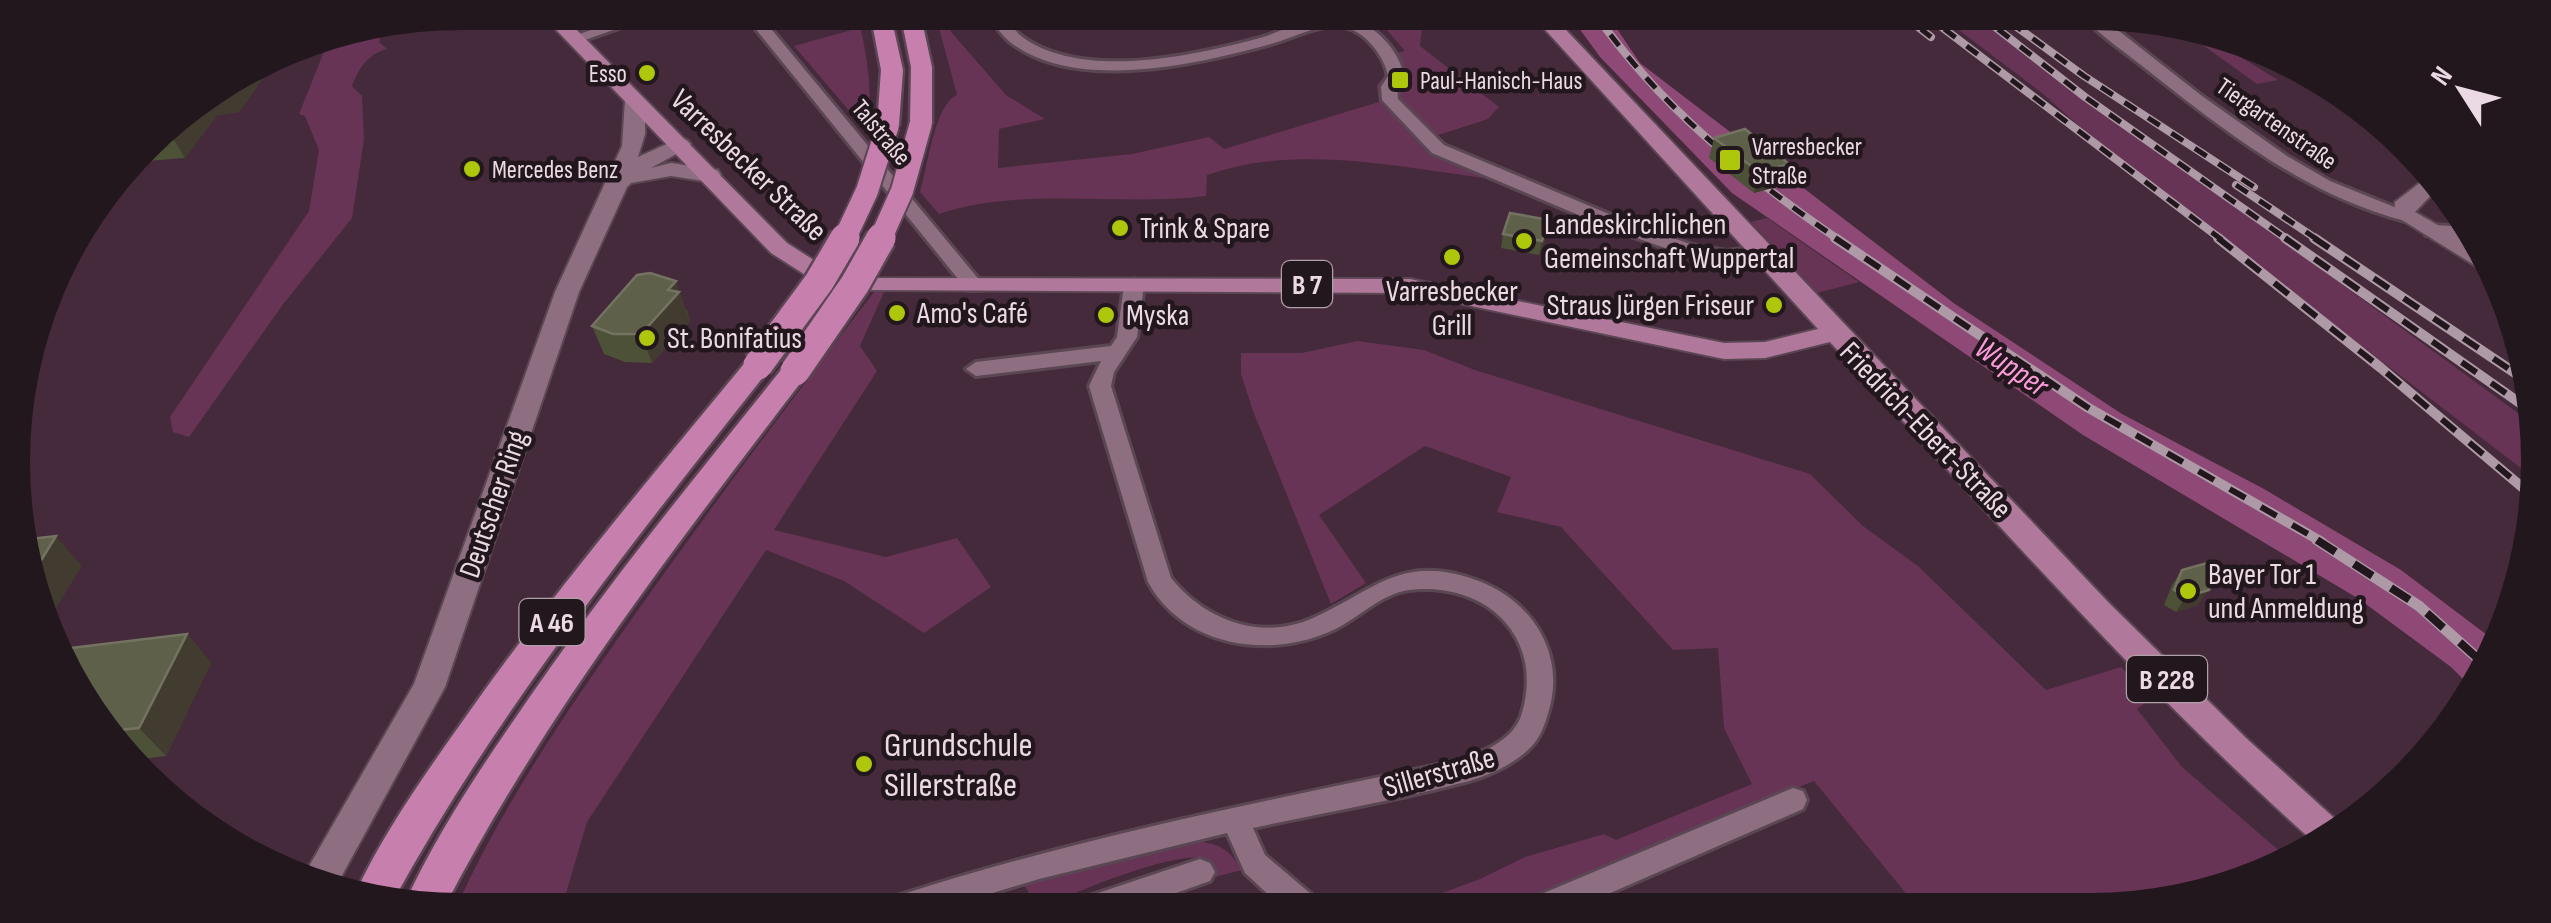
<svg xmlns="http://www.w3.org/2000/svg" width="2551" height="923" font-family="'Sofia Sans Condensed',sans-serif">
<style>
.green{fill:#673455}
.water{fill:#8e4976}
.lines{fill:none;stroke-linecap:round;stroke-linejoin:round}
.minor-casing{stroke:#5b4654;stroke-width:6}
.tertiary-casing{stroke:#5b4654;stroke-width:4}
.primary-casing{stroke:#5b4654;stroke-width:4}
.motorway-casing{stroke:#5b4654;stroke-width:5}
.minor{fill:#8d6f81;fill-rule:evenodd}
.tertiary{fill:#8d6f81;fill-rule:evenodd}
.primary{fill:#b0799b;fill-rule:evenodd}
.motorway{fill:#c780ad;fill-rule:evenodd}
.rail-far2-casing{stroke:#ae9aa6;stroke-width:8}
.rail-far1-casing{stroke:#ae9aa6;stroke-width:10}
.rail-casing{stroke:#ae9aa6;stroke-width:11}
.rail-far2{stroke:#23171e;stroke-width:5;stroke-dasharray:14;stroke-linecap:butt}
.rail-far1{stroke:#23171e;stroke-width:6;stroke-dasharray:18;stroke-linecap:butt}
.rail{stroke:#23171e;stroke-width:8;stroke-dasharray:22;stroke-linecap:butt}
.motorway-bridge-far1-casing{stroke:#5b4654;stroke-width:26;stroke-linecap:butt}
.motorway-bridge-casing{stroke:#5b4654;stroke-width:34;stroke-linecap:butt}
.motorway-bridge-far1{stroke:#c780ad;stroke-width:22}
.motorway-bridge{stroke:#c780ad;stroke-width:29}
.wall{fill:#4d5137}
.shaded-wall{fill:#423b30}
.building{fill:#5e604a;stroke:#747362;stroke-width:2.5}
.poi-dot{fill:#aec60c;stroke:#23171e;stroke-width:4}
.labels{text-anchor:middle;stroke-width:9;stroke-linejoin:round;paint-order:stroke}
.far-poi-label{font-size:25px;fill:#ebdae4;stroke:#23171e;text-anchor:start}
.far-street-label{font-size:25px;fill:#ebdae4;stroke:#23171e}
.shield{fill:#23171e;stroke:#afa0a9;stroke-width:2.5}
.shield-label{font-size:28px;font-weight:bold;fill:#ebdae4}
.street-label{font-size:30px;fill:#ebdae4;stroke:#23171e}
.poi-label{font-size:30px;fill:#ebdae4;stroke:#23171e;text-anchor:start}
.water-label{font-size:32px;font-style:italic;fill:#fd9bda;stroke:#23171e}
.near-poi-label{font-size:35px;fill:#ebdae4;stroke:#23171e;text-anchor:start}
</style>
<rect width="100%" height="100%" fill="#442a3a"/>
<path class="green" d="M 841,13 L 857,13 C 867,54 872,84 869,126 L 863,127 L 794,46 L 855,29 Z
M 935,13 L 940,13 L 952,33 L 1006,95 L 1045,119 L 999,129 L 998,168 L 1132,154 L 1209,137 L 1224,149 L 1379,102 L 1377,85 L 1384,77 L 1385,56 L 1405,51 L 1372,13 L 1452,13 L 1455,21 L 1422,28 L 1420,46 L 1499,107 L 1488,119 L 1420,141 L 1438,154 L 1501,180 C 1407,169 1299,142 1207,175 L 1206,196 C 1120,207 1020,186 939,214 L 920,192 C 928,167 934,105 957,95 Z
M 1944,13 L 1970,13 L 2533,424 L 2530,475 L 2106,150 L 2042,93 L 1947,21 Z
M 403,22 L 383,29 L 379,42 L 387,49 C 368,54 359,68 352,86 L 362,96 L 364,139 L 352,218 L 281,307 L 189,437 L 173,432 L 170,417 L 309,211 L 319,150 L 305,116 L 299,114 L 331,34 Z
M 2172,23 L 2190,26 L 2278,80 L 2257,84 Z
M 1767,218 L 1859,282 L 1817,293 L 1751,222 Z
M 874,292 L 884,292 L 860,346 L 877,371 L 774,530 L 886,557 L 957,538 L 991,587 L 924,633 L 844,581 L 766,550 L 587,822 L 561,910 L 455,910 C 502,805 567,711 633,617 C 711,507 792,399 874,292 Z
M 1357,341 L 1424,350 L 1475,370 L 1810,474 L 1863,526 L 1918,566 L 2046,690 L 2121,667 L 2151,698 L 2137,709 L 2182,767 L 2289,859 C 2184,923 2036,907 1917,907 L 1814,781 L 1499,908 L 1415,908 L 1431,897 L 1480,879 L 1525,857 L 1604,834 L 1616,840 L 1752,784 L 1724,728 L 1718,648 L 1673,650 L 1561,527 L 1497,512 L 1511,477 L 1425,446 L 1319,515 L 1366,583 L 1331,604 L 1253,411 L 1241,374 L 1241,353 L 1302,353 Z
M 1192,841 C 1218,843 1228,847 1242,870 L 1215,877 C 1211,870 1209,863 1201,859 C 1181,851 1089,886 1067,897 C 1057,902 1051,909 1040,909 L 1020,879 Z"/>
<path class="water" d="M 1568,13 L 1611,13 L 1611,20 L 1640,63 L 1955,304 L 2122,414 L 2264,489 L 2401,570 L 2495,641 L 2473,689 L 2451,667 L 2359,599 L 2083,435 L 1732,193 L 1600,57 Z"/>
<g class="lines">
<defs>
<path id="minor" d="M 641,12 L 665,12 L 579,42 L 566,39 Z
M 742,12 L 757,12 L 981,282 L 984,286 L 981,290 L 967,290 Z
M 986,12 L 1001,12 C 1008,20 1014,30 1021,36 C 1081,81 1193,56 1260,38 C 1286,30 1313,15 1341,17 C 1370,19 1399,48 1404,76 L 1397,87 L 1398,99 L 1444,145 L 1628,222 L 1693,245 L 1726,251 L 1759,247 L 1769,253 L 1759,259 L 1726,263 L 1682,254 L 1614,230 L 1432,153 L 1382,100 L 1381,87 L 1388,76 C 1384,54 1361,26 1337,26 C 1314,26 1292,38 1271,44 C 1198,64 1075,93 1010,42 C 1001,35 993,22 986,12 Z
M 2078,12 L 2096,13 L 2202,96 L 2287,156 L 2330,181 L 2414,215 L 2405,221 C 2309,196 2231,136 2155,76 C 2129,55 2100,36 2078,12 Z
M 2433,225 L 2470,227 L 2479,237 L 2426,235 L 2426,227 Z
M 1134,279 L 1144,285 L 1137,337 L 1114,372 L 1111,386 L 1171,578 C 1206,621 1261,641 1313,618 C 1374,591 1401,553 1476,580 C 1530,599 1566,652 1549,710 C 1545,725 1540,739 1528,750 C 1511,766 1484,778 1461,783 C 1393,801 1322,813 1253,828 L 1265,855 L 1317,899 L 1321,909 L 1284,909 L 1245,873 L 1227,833 L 1039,879 L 940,909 L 885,910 L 889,899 L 900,895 C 1084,836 1273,799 1462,760 C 1484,751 1512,741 1521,716 C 1546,638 1487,581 1409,590 C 1379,594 1356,621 1329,632 C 1266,659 1183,646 1148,582 L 1089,386 L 1101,361 L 976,376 L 966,369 L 976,362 L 1111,346 L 1117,337 L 1124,285 Z
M 1793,788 L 1803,791 L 1807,800 L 1803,809 L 1576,908 L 1528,908 L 1532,898 Z
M 1200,859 L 1210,863 L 1215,872 L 1210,881 L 1131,909 L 1076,909 L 1080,899 Z"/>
<path id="tertiary" d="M 635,94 L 645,100 L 645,134 L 638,157 L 680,138 L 687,140 L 691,144 L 687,148 L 651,168 L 671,163 L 718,170 L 721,175 L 710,182 L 671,176 L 631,183 L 627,187 L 579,292 L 445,687 L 334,890 L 304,875 L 414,684 L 555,292 L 622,146 L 625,100 Z
M 2426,178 L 2437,189 L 2415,212 L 2483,251 L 2489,269 L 2479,268 L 2394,215 L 2395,202 Z"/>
<path id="primary" d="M 539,12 L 559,12 L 787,243 L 823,266 L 870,278 L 1410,279 L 1724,343 L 1765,342 L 1818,329 L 1529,12 L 1549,12 L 2109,603 L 2246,738 L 2343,826 L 2315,843 C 2141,688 1988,512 1830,342 L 1765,358 L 1724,359 L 1410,293 L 862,290 L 807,276 L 771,253 Z"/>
<path id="motorway" d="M 870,12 L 890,12 L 903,70 L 899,125 L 888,132 L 877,125 L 881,70 Z
M 900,12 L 920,12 L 932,67 L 932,123 L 921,130 L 910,123 L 911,67 Z
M 758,356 L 768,359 L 772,365 L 768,371 C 633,542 498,710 393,901 L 354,896 C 382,835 423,777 462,722 C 550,596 650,478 748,359 Z
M 795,362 L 805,365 L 809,371 L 805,377 C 674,548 543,717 444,908 L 405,903 C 434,839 474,778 514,720 C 597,597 692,481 785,365 Z"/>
</defs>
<use href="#minor" class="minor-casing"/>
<use href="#tertiary" class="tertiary-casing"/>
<use href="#primary" class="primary-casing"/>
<use href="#motorway" class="motorway-casing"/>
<use href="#minor" class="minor"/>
<use href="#tertiary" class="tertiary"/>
<use href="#primary" class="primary"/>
<use href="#motorway" class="motorway"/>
<defs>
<path id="rail-far2" d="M 1594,12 C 1659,106 1745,175 1839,240
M 1899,12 L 1931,37
M 1922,12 L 2222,240
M 1976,12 L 2085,97 L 2288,240
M 2010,22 L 2084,76 L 2254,187
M 2236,185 L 2318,240"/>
<path id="rail-far1" d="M 1835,238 L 2087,407 L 2322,542
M 2218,238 L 2381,368 L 2529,493
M 2285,238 L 2534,413
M 2314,238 L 2527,381"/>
<path id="rail" d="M 2317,540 L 2419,606 L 2484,664"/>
</defs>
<use href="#rail-far2" class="rail-far2-casing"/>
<use href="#rail-far1" class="rail-far1-casing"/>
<use href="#rail" class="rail-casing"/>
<use href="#rail-far2" class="rail-far2"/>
<use href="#rail-far1" class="rail-far1"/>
<use href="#rail" class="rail"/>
<defs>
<path id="motorway-bridge-far1" d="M 844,240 L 867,191 L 888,125
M 880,240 L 902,191 L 921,123"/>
<path id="motorway-bridge" d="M 758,365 L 819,282 L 845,238
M 795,371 L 855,284 L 881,238"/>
</defs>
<use href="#motorway-bridge-far1" class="motorway-bridge-far1-casing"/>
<use href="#motorway-bridge" class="motorway-bridge-casing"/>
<use href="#motorway-bridge-far1" class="motorway-bridge-far1"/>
<use href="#motorway-bridge" class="motorway-bridge"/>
</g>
<path class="wall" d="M 268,71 L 239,112 L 217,115 L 185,158 L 134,162 L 166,124 Z
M 1714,138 L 1783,185 L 1754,193 L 1709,158 Z
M 1503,234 L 1547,234 L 1539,255 L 1501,248 Z
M 687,310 L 690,321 L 652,363 L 625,362 L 604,354 L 592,326 Z
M 2182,570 L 2198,605 L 2176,612 L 2164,605 L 2172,585 Z
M 187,634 L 211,663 L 166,756 L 134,760 L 88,710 Z"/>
<path class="shaded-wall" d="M 265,66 L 268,71 L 239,112 L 217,115 L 185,158 L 172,137 L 197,106 Z
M 1789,164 L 1783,185 L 1754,193 L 1759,172 Z
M 1549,220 L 1547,234 L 1539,255 L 1542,241 Z
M 676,281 L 690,321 L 652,363 L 641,334 L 668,290 Z
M 56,536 L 82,566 L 50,618 L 32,575 Z
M 2209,590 L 2198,605 L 2176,612 L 2186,597 Z
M 187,634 L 211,663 L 166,756 L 139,728 Z"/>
<path class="building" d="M 197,106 L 172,137 L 153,139 L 166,124 Z
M 1745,129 L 1789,164 L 1759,172 L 1714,138 Z
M 1510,213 L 1549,220 L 1542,241 L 1503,234 Z
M 650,273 L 676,281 L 668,290 L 679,292 L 641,334 L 613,334 L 592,326 L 637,275 Z
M 56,536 L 32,575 L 21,550 L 21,540 Z
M 2207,563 L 2219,570 L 2209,590 L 2186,597 L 2174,590 L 2182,570 Z
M 187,634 L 139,728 L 108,731 L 88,710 L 62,649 Z"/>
<g class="poi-dot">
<circle cx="647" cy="73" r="10"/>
<rect x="1390" y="70" width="20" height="20" rx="5"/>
<rect x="1718" y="148" width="24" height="24" rx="5"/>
<circle cx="472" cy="169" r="10"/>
<circle cx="1120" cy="228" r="10"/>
<circle cx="1524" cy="241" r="10"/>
<circle cx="1452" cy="257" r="10"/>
<circle cx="1774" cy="305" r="10"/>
<circle cx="897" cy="313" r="10"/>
<circle cx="1106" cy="315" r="10"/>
<circle cx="647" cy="338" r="10"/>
<circle cx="2188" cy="591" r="10"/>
<circle cx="864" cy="764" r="10"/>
</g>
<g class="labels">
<g class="far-poi-label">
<text x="627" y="82" text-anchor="end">Esso</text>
<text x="1420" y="89">Paul-Hanisch-Haus</text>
<text x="1752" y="155">Varresbecker<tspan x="1752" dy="29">Straße</tspan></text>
<text x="492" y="178">Mercedes Benz</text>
</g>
<g class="far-street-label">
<text transform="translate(2277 123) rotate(35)" y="9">Tiergartenstraße</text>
<text transform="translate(882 132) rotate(50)" y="9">Talstraße</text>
</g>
<g class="shield">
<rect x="1282" y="261" width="50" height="46" rx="8"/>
<rect x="519.5" y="599" width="65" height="46" rx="8"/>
<rect x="2127" y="656" width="80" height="46" rx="8"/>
</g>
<g class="shield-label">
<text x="1307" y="294">B 7</text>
<text x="552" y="632">A 46</text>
<text x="2167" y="689">B 228</text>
</g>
<g class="street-label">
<text transform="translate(749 165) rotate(44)" y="10">Varresbecker Straße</text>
<text transform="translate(1926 430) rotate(46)" y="10">Friedrich-Ebert-Straße</text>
<text transform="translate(493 504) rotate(-71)" y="10">Deutscher Ring</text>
<text transform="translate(1439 772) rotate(-16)" y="10">Sillerstraße</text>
</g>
<g class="poi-label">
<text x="1544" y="234">Landeskirchlichen<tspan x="1544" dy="34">Gemeinschaft Wuppertal</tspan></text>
<text x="1140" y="238">Trink &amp; Spare</text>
<text x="1452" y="301" text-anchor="middle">Varresbecker<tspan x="1452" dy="34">Grill</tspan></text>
<text x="1754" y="315" text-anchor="end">Straus Jürgen Friseur</text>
<text x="917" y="323">Amo's Café</text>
<text x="1126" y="325">Myska</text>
<text x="667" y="348">St. Bonifatius</text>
<text x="2208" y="584">Bayer Tor 1<tspan x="2208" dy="34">und Anmeldung</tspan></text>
</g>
<g class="water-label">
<text transform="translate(2012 366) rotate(34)" y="11">Wupper</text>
</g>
<g class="near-poi-label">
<text x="884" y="756">Grundschule<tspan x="884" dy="40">Sillerstraße</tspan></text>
</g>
</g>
<path d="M0 0H2551V923H0ZM461 30H2090A431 431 0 0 1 2521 461V462A431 431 0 0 1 2090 893H461A431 431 0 0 1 30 462V461A431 431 0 0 1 461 30Z" fill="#23171e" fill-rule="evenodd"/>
<g transform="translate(2461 90) rotate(306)" stroke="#23171e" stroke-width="8" paint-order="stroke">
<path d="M0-8L18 38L0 25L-18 38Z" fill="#ebdae4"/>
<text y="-15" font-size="28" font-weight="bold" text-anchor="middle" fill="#ebdae4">N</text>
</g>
</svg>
